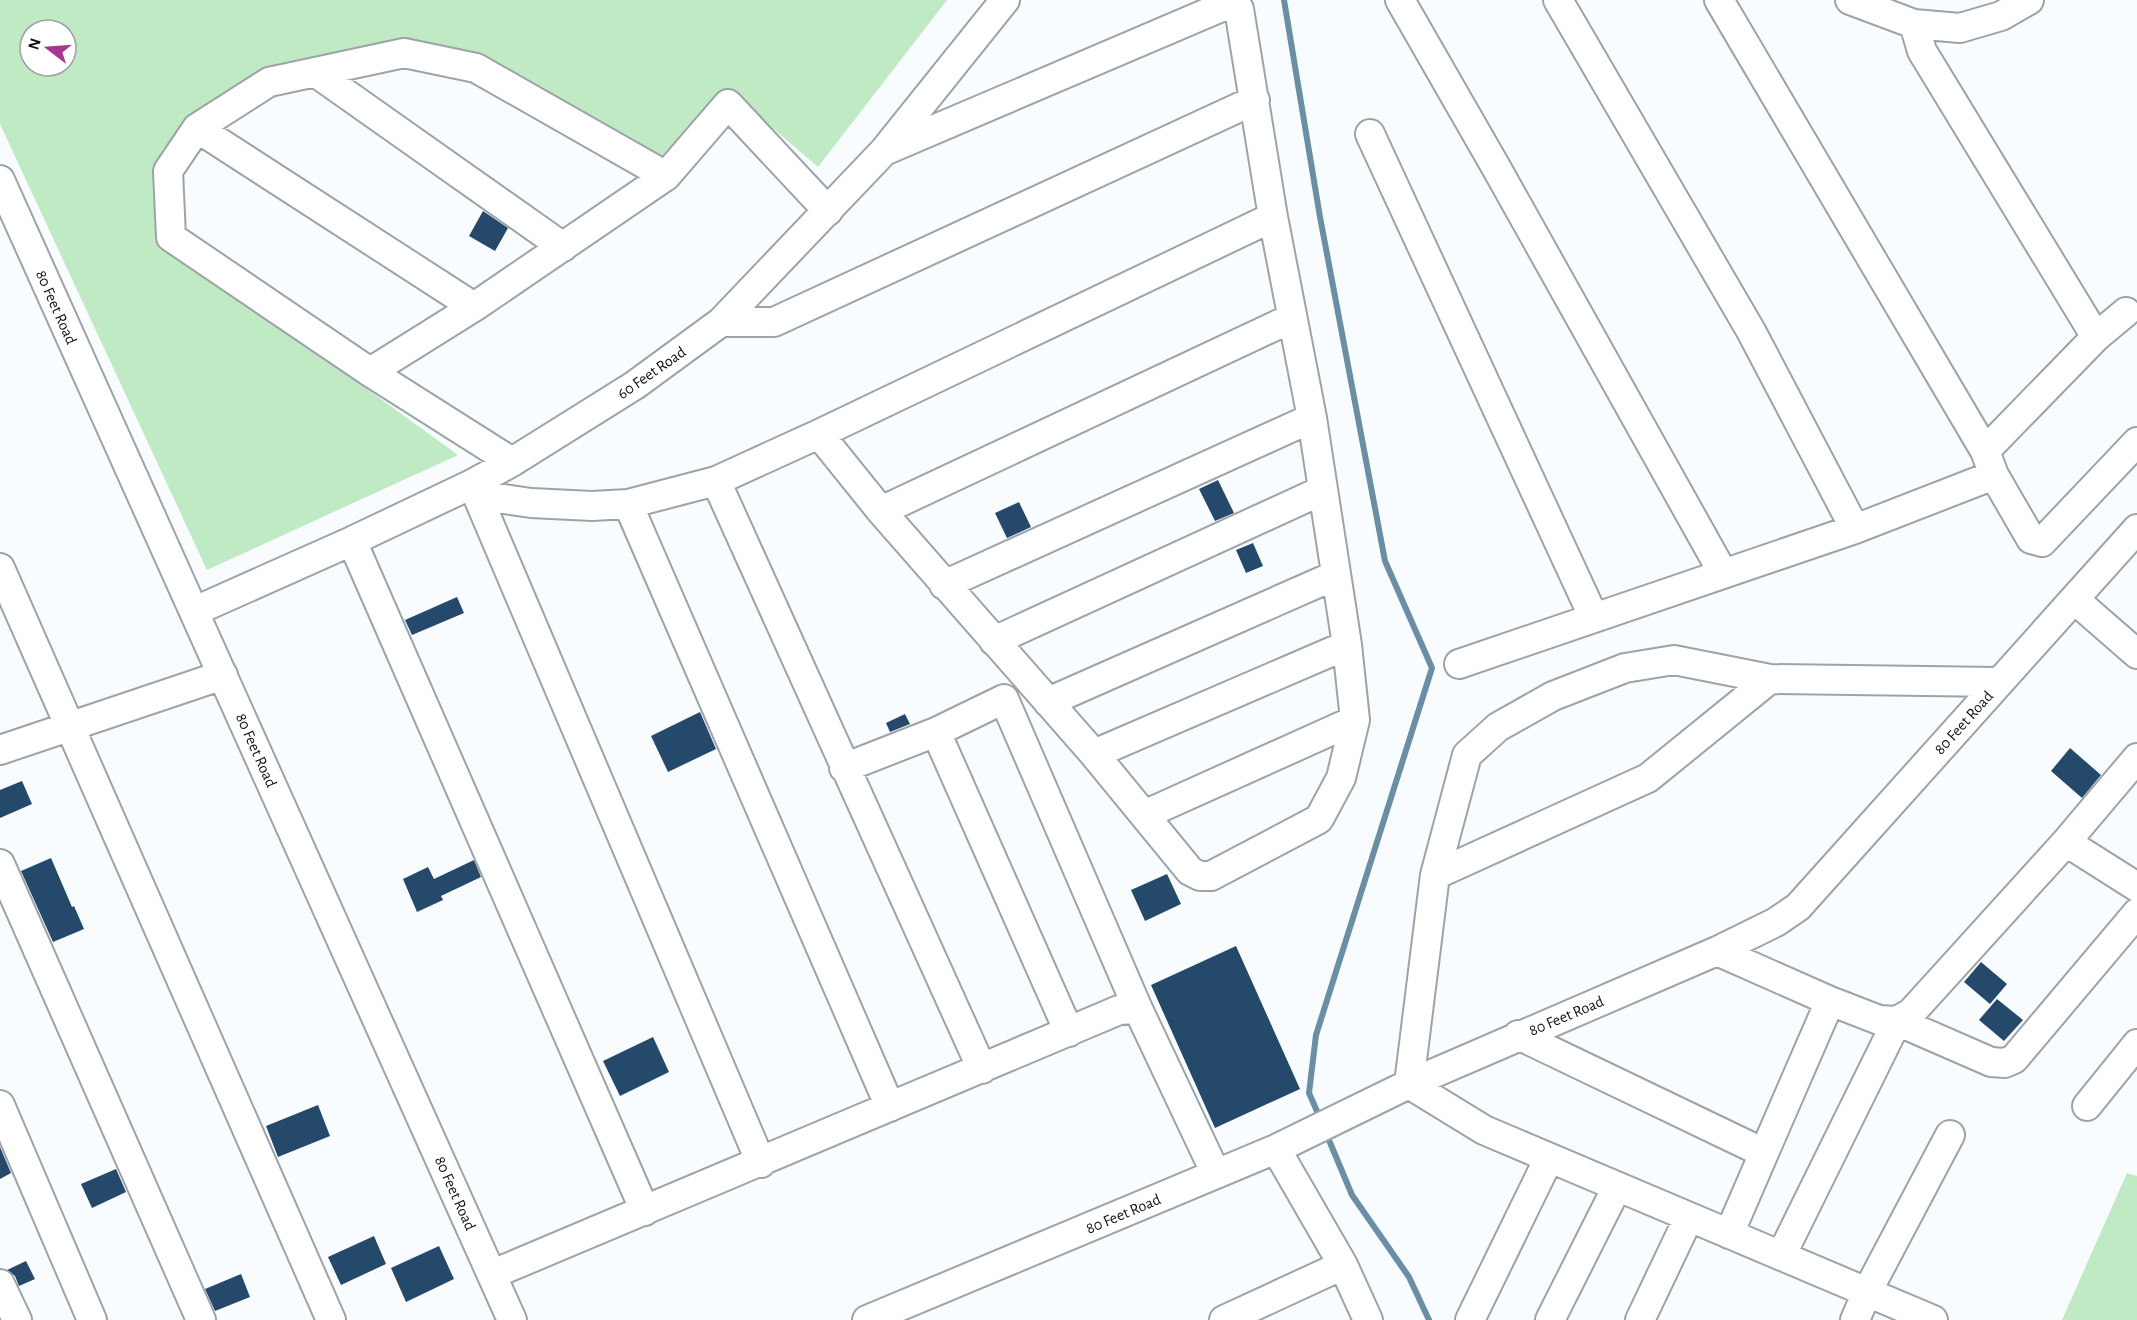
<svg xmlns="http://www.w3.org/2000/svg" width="2137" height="1320" font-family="'Alegreya Sans',sans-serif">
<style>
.green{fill:#bfeac3;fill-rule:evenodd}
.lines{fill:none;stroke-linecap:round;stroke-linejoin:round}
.stream{stroke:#698ea5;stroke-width:6}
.building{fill:#24496a}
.minor-casing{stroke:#9ca3a9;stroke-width:32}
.minor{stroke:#fff;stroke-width:28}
.labels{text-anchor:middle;stroke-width:6;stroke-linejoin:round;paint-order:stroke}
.street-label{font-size:16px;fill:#0f1114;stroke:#fff}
</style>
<rect width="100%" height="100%" fill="#f9fcff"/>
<path class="green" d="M 0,0 L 947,0 L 818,167 L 727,89 L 661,164 L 474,62 L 340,60 L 178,140 L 165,242 L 458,455 L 207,570 L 0,124 ZM 30,30 L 66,30 L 66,66 L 30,66 Z
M 2127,1173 L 2137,1176 L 2137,1320 L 2062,1320 Z"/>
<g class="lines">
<path class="stream" d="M 1284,0 L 1320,217 L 1385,561 L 1432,668 L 1316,1035 L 1309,1093 L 1320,1118
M 1326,1133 L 1352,1195 L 1409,1277 L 1429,1320"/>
</g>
<path class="building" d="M 483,211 L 508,228 L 495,251 L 469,236 Z
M 1218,480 L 1234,513 L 1215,521 L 1199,489 Z
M 1019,502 L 1031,527 L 1007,538 L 995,513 Z
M 1253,543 L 1263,566 L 1246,573 L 1236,550 Z
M 457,597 L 464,613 L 412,635 L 405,620 Z
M 700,712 L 716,749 L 668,772 L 651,736 Z
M 905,714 L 910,724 L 890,732 L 886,723 Z
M 2070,748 L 2101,775 L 2082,798 L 2051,771 Z
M 22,781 L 32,804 L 0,818 L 0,790 Z
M 51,858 L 72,907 L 74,906 L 84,929 L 53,942 L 21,871 Z
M 474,860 L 481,877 L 441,896 L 443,900 L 417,912 L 403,879 L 428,867 L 434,879 Z
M 1167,874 L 1181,904 L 1145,921 L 1131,890 Z
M 1236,946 L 1300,1089 L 1215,1128 L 1151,985 Z
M 1981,962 L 2007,984 L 1990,1004 L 1964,982 Z
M 1997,999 L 2023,1020 L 2004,1041 L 1979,1020 Z
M 653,1037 L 669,1072 L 620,1096 L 603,1061 Z
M 318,1105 L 330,1136 L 278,1157 L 266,1126 Z
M 0,1147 L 11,1173 L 0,1179 Z
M 116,1169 L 126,1192 L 92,1208 L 81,1184 Z
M 374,1236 L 386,1264 L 341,1285 L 328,1257 Z
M 439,1246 L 454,1279 L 406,1302 L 391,1268 Z
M 26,1261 L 35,1279 L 19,1286 L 15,1276 L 7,1270 Z
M 241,1274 L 250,1297 L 215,1311 L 205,1289 Z"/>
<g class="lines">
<defs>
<path id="minor" d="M 1400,0 L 1497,169 L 1723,573
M 1558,0 L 1751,331 L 1855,529
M 1719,0 L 1985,451
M 1850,0 L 1914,24
M 315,72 L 563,247
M 197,128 L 474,307
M 1370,134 L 1594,618
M 666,176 L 728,104 L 828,211
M 0,180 L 512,1320
M 721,322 L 774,322 L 1255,100
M 2096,337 L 2126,312
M 370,372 L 474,307 L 666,176 L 476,68 L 404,53 L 269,82 L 197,128 L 168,171 L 171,237 L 370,372 L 512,462
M 819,434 L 881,511 L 1094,754 L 1190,871 L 1200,876 L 1211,876 L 1319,819 L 1341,778 L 1355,720 L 1347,645 L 1312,418 L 1273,217
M 1994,475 L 2031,539 L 2042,542 L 2137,442
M 716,481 L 982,1069
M 470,485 L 477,495 L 761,1163
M 477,495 L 531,503 L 592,506 L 628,504 L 716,481 L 819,434 L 1273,217 L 1239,9 L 1226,5 L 884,151
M 628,504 L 890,1107
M 881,511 L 1292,318
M 352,541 L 645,1211
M 0,568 L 331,1320
M 944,585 L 1312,418
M 2075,600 L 2137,654
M 195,611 L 352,541 L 470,485 L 512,462 L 635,385 L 721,322 L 884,151 L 1005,0
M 994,641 L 1323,490
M 1459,664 L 1855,529 L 1994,475 L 1985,451 L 2096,337 L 1922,51 L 1914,24 L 1960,28 L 2001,16 L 2029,0
M 1048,702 L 1336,575
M 936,732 L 1004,699 L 1138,1009
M 0,750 L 223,675
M 1094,754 L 1347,645
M 844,768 L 936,732 L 1069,1032
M 1144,815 L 1355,720
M 2066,842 L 2137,758
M 0,864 L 201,1320
M 1435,875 L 1648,778 L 1770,679
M 1717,951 L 1830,1001 L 1879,1020 L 1897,1021 L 1911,1013 L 2066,842 L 2137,887
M 1518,1035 L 1764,1153 L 1729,1234
M 0,1105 L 92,1320
M 2087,1106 L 2137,1044
M 1276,1149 L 1343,1265 L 1368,1320
M 1764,1153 L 1830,1001
M 1781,1256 L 1897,1021 L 1991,1062 L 2005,1063 L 2014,1059 L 2137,913
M 493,1274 L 1119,1010 L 1138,1009 L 1216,1174
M 0,1284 L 17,1320
M 867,1320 L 1276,1149 L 1409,1084 L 1717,951 L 1776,922 L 1798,907 L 2137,529
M 1224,1320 L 1343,1265
M 1470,1320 L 1549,1158
M 1550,1320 L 1617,1187
M 1640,1320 L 1689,1217
M 1855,1320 L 1867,1292 L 1950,1135
M 1933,1320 L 1484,1130 L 1409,1084 L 1435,875 L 1467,755 L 1498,727 L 1553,696 L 1625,668 L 1674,660 L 1770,679 L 1998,682"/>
</defs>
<use href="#minor" class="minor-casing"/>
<use href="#minor" class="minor"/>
</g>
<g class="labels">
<g class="street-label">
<text transform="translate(57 307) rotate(66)" y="6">80 Feet Road</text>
<text transform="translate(651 372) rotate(-35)" y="6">60 Feet Road</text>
<text transform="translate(1963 722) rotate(-48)" y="6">80 Feet Road</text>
<text transform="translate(257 750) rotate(66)" y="6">80 Feet Road</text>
<text transform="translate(1566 1015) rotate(-23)" y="6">80 Feet Road</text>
<text transform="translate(456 1193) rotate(66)" y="6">80 Feet Road</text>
<text transform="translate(1123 1213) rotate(-23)" y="6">80 Feet Road</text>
</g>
</g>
<g transform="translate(48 48) rotate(287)"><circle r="28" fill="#ffffff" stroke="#9fa0a1" stroke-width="1.5"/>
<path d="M0-4.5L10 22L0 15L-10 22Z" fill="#a93690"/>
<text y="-9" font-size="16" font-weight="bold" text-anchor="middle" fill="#0f1114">N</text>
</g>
</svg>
